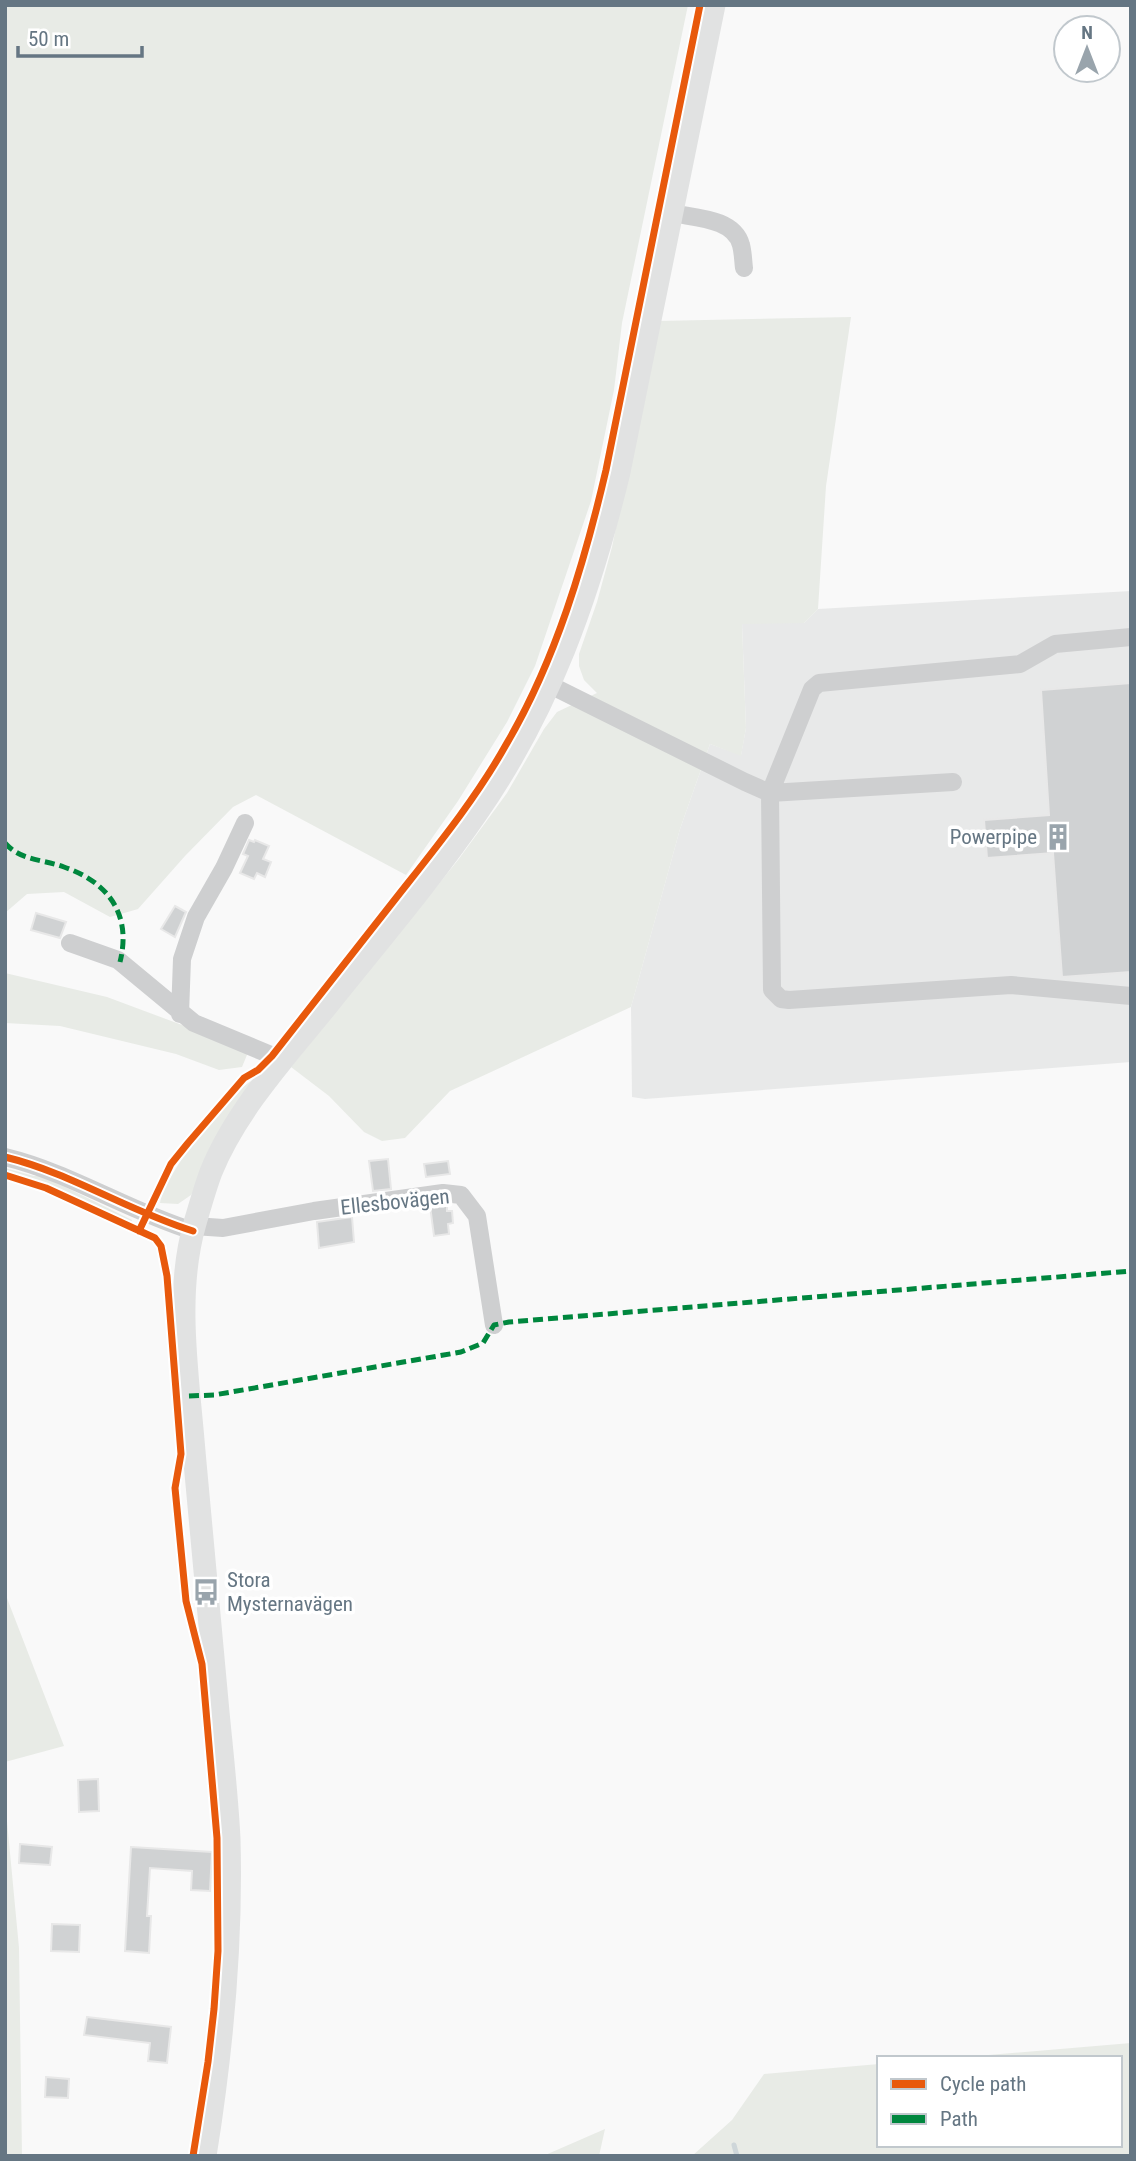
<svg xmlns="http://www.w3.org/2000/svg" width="1136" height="2161" font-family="'Roboto Condensed',sans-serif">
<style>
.built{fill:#e8e9e9}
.green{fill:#e8ebe6}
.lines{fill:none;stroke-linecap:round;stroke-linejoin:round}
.stream{stroke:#ced6d9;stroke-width:5}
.building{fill:#d0d2d3;stroke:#e8e8e8;stroke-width:2}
.minor{stroke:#cecfd0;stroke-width:18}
.major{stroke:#e1e2e2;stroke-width:23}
.quiet{stroke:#00873e;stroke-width:5;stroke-dasharray:10 5;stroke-linecap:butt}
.cycleway-casing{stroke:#fff;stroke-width:11}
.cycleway{stroke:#e8590c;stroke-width:7}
.labels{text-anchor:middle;stroke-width:7;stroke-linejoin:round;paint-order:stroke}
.poi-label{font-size:21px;fill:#657683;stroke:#fff;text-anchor:end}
.street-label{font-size:21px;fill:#657683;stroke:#fff}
</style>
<rect width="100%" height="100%" fill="#f9f9f9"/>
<path class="built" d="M 1131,591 L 1131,1062 L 645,1099 L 632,1097 L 631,1007 L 680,829 L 710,744 L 741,755 L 746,728 L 742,623 L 804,623 L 818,609 Z"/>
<path class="green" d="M 5,5 L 688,5 L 622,323 L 614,390 L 591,501 L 535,666 L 507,722 L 458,801 L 406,875 L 256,795 L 233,807 L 185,856 L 138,909 L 110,917 L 64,892 L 27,894 L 5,913 Z
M 851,317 L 826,486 L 818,609 L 804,623 L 742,624 L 746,728 L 741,756 L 710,744 L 680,829 L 631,1007 L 450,1091 L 405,1138 L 382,1141 L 364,1132 L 329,1096 L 291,1067 L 458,860 L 507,793 L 544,729 L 557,712 L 597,693 L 584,680 L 579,666 L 579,654 L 597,602 L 612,547 L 658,321 Z
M 5,973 L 107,997 L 249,1050 L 242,1067 L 219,1070 L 176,1054 L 60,1026 L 5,1023 Z
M 257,1078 L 191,1195 L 178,1204 L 160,1203 C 166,1173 228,1090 257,1078 Z
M 5,1168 L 34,1176 L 43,1176 L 132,1220 L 131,1224 L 32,1179 L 5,1171 Z
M 5,1593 L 64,1746 L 5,1762 Z
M 5,1800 L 19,1948 L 22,2156 L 5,2156 Z
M 1131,2043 L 1131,2156 L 692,2156 L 732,2120 L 764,2074 L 879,2064 L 879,2145 L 1120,2145 L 1120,2058 L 953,2058 Z
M 605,2129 L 599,2156 L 543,2156 Z"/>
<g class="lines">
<path class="stream" d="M 734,2145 L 737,2156"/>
</g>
<path class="building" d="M 1131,683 L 1131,972 L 1062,977 L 1053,853 L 987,858 L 984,820 L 1049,815 L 1041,690 Z
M 249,840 L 254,842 L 255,840 L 269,846 L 263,859 L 271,862 L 265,877 L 257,873 L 254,879 L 240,873 L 248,856 L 243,854 Z
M 175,906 L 186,912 L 175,937 L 161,929 Z
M 36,913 L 66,922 L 60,938 L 31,930 Z
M 388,1159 L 391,1189 L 373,1191 L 369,1161 Z
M 448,1161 L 450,1174 L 426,1177 L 424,1164 Z
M 447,1205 L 447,1211 L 452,1211 L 453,1223 L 448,1224 L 449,1234 L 434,1236 L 430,1206 Z
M 352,1217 L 354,1242 L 319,1248 L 317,1222 Z
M 98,1779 L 99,1811 L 79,1812 L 78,1780 Z
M 20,1844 L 52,1847 L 50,1865 L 19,1863 Z
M 131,1847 L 212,1852 L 210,1891 L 191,1890 L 192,1871 L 150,1868 L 147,1916 L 151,1916 L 149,1953 L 125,1951 Z
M 52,1924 L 80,1925 L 79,1952 L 51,1951 Z
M 87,2017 L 171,2027 L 167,2063 L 148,2061 L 150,2043 L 84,2035 Z
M 46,2077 L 69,2079 L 68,2098 L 45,2097 Z"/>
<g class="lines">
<path class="minor" d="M 672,213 C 695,218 734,218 741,245 C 743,252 743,260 744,268
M 1131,637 L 1055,644 L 1020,664 L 819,683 L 812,689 L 770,793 L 772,990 L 781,999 L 789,1000 L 1011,985 L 1131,996
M 550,685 L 745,782 L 770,793 L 953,782
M 70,943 L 118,960 L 194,1023 L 283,1060
M 180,1014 L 182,959 L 196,917 L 224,868 L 245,823
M 5,1157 C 71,1173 128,1211 193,1231
M 194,1226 L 223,1228 L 314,1211 L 443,1193 L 461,1195 L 477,1216 L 494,1325"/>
<path class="major" d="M 205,2156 C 222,2050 232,1946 229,1839 C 227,1797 222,1754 218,1712 C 210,1622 201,1531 193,1440 C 187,1370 175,1292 195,1223 C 200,1206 205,1188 211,1172 C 235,1112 285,1057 325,1008 C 376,944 430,881 476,814 C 549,709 589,596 619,472 L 714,5"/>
<path class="quiet" d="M 5,843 C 21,861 42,859 64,867 C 108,882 132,914 120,962
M 189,1396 L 214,1395 L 461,1352 L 483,1343 L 494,1325 L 509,1322 L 1131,1271"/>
<defs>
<path id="cycleway" d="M 5,1157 C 71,1173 128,1211 193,1231
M 5,1175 L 46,1188 L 155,1238 L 161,1246 L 167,1276 L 181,1454 L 175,1488 L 186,1601 L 202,1664 L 217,1838 L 218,1951 L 214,2009 L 208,2062 L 193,2156
M 139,1231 L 171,1164 L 188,1143 L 244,1078 L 258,1070 L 272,1056 C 315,1002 357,947 400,893 C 438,845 477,797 507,743 C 556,659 584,564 606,470 L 700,5"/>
</defs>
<use href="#cycleway" class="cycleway-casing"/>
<use href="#cycleway" class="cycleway"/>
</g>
<defs>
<symbol id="building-bare" viewBox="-9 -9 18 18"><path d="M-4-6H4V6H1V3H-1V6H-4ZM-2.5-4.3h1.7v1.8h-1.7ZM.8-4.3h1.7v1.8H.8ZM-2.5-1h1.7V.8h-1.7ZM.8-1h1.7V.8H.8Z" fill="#99a4ac" stroke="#fff" stroke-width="2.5" paint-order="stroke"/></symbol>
<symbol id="bus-bare" viewBox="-9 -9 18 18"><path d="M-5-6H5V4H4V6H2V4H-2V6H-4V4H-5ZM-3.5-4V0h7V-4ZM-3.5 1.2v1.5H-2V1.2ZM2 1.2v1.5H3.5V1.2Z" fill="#99a4ac" stroke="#fff" stroke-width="2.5" paint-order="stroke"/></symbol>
</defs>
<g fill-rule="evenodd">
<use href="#building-bare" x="1039" y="818" width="38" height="38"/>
<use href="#bus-bare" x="187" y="1573" width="38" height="38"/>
</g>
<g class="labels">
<g class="poi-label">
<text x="1037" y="844">Powerpipe</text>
<text x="227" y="1587" text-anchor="start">Stora<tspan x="227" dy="24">Mysternavägen</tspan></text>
</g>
<g class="street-label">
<text transform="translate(395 1202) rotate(-6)" y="7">Ellesbovägen</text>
</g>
</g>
<rect width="1136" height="2161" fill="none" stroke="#657683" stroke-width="14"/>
<rect x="877" y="2056" width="245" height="91" fill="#ffffff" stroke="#c1c8cd" stroke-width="2"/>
<rect x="891" y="2079" width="35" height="10" fill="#e8590c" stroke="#c1c8cd" stroke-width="2"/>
<text x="940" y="2091" font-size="21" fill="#657683">Cycle path</text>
<rect x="891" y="2114" width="35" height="10" fill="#00873e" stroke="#c1c8cd" stroke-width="2"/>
<text x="940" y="2126" font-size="21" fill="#657683">Path</text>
<g transform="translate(1087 49)"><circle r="33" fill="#ffffff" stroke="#c1c8cd" stroke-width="2"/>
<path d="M0-5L12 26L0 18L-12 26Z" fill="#99a4ac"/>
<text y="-10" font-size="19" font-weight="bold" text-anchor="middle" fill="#657683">N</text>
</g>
<path d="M18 46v10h124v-10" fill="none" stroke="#657683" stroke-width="3.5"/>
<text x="28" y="46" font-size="21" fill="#657683" stroke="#ffffff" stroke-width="5" paint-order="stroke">50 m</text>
</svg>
